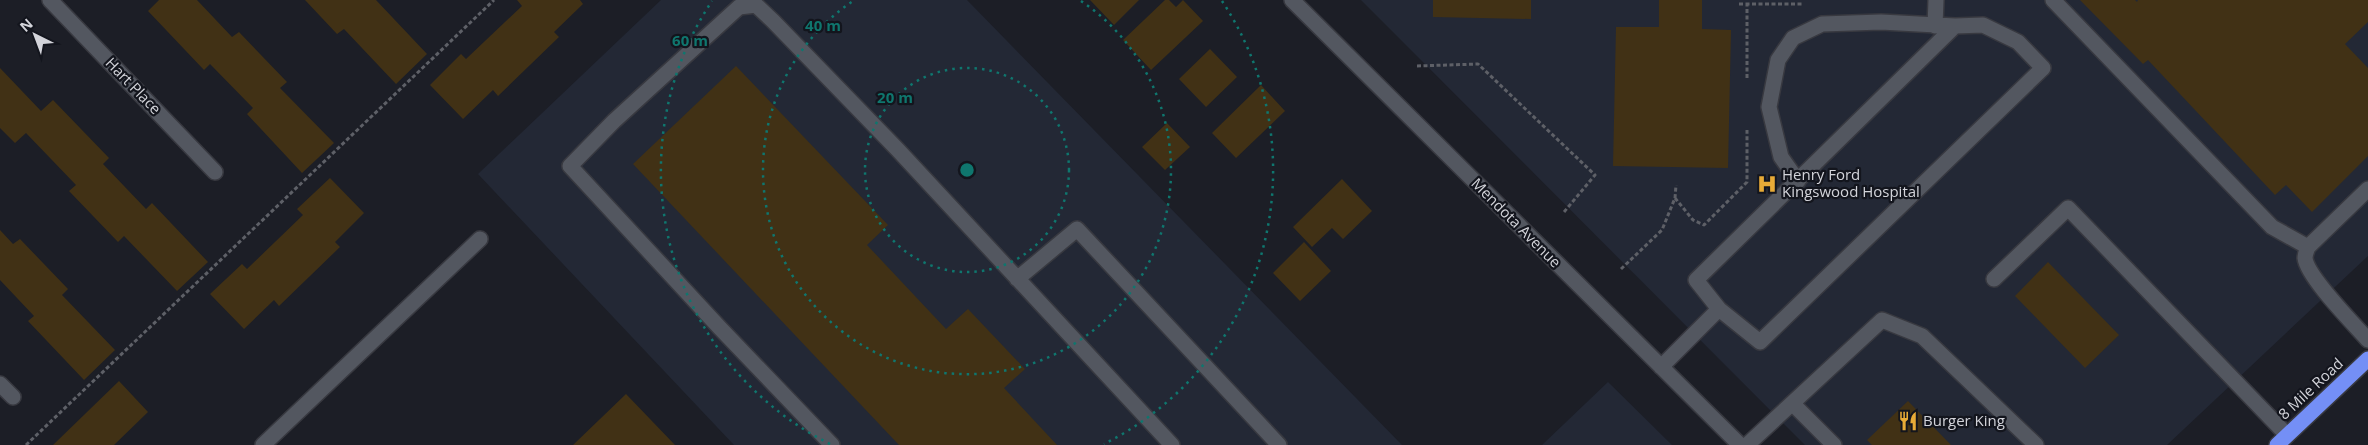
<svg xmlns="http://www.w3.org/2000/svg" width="2368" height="445" font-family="'Open Sans',sans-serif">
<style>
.built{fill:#232835}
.building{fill:#413115}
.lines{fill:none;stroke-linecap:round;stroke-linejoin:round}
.minor-casing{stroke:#383940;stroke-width:18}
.highway-casing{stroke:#383940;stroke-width:18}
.path{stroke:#5e6067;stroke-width:3;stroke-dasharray:4 2.5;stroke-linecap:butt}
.minor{stroke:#535760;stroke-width:15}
.highway{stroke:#748ff6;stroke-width:15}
.ring{fill:none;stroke:#0f766e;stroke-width:2.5;stroke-dasharray:2.5 5}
.labels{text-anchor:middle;stroke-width:4.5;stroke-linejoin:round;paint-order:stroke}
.street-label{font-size:15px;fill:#d3d4da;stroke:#13151d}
.poi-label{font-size:15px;fill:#d3d4da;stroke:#13151d;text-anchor:start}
.centre{fill:#0f766e;stroke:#13151d;stroke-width:2.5}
.ring-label{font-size:15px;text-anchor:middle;font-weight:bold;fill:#0f766e;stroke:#13151d;stroke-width:4.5;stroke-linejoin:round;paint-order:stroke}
</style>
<rect width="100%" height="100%" fill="#1c1e26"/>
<path class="built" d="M 661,0 L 967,0 L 1402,445 L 734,445 L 478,174 Z
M 1361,0 L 2368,0 L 2368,256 L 2167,445 L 1805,445 Z
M 1608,382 L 1672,445 L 1542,445 Z"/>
<path class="building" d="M 159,0 L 197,0 L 232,37 L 239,32 L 287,82 L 280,88 L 334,143 L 302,173 L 247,114 L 253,108 L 210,64 L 204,70 L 148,11 Z
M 305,0 L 376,0 L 427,54 L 396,84 L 344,29 L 337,34 Z
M 517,0 L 580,0 L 583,4 L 554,32 L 559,37 L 498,96 L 493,90 L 463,119 L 430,85 L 461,54 L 466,59 L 522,6 Z
M 1090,0 L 1139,0 L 1114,25 Z
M 1165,0 L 1169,0 L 1176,7 L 1183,0 L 1203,21 L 1151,70 L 1123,40 Z
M 1433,0 L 1531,0 L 1531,19 L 1433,17 Z
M 1659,0 L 1702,0 L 1702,29 L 1731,30 L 1728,168 L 1613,166 L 1616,27 L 1659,27 Z
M 2080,0 L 2135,0 L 2137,2 L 2138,0 L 2368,0 L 2368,22 L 2345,44 L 2368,68 L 2368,156 L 2312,212 L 2286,185 L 2275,195 L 2148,60 L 2143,64 Z
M 1210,49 L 1237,77 L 1206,107 L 1179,79 Z
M 736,66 L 888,225 L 867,245 L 946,329 L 968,309 L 1025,369 L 1004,388 L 1057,445 L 899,445 L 633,164 Z
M 0,68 L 41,111 L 53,100 L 109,158 L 103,164 L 146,209 L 152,203 L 208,262 L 177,291 L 124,236 L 118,242 L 69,191 L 76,185 L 26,133 L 15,143 L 0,128 Z
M 1261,85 L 1285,111 L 1236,158 L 1212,133 Z
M 1167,123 L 1190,147 L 1165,170 L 1142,147 Z
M 330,178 L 364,213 L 335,242 L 340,247 L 279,306 L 274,300 L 244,329 L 210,294 L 242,264 L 247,269 L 303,215 L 297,209 Z
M 1342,179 L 1372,211 L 1343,239 L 1332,228 L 1312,247 L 1293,227 Z
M 0,230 L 13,244 L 20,239 L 68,289 L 62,295 L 115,350 L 84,380 L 28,321 L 34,316 L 0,280 Z
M 1304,242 L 1331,271 L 1300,301 L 1273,273 Z
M 2048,262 L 2119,335 L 2085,368 L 2015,296 Z
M 119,381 L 148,412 L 114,445 L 53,445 Z
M 626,394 L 675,445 L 573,445 Z
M 1908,401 L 1951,445 L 1872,445 L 1867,440 Z"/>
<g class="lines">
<defs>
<path id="minor" d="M 50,0 L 215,172
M 1292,0 L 1740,445
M 2053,0 L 2272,227 L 2308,247
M 1935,26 L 1936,0
M 1798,181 L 1781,157 L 1769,107 L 1778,60 L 1793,38 L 1822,24 L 1881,22 L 1955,26
M 2368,189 L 2308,247 C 2307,250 2305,254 2305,258 C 2307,277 2354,324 2368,340
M 1017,279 L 1077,229 L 1279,445
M 1994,279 L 2068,208 L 2287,435
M 1661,367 L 1719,309 L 1696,280 L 1955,26 L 1983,25 L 2018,42 L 2043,68 L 1760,342 L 1719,309
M 0,384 L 13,397
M 1793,404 L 1834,445
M 263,445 L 480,239
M 832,445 L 719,327 L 570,166 L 614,121 L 739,7 L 756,5 L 773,21 L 898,150 L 1172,445
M 1747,445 L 1882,320 L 1922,336 L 2036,445"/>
<path id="highway" d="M 2277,445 L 2368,359"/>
</defs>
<use href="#minor" class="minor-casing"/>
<use href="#highway" class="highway-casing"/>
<path class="path" d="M 1739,4 L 1802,4
M 1417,66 L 1478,64 L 1595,175 L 1564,212
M 1747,78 L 1747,4
M 1675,198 L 1693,220 L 1704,225 L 1747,182 L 1747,130
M 1621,269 L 1662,230 L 1675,198 L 1676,185
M 26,445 L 494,0"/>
<use href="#minor" class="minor"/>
<use href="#highway" class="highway"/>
</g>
<g class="ring">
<circle cx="967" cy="170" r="102"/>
<path d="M1081 1A204 204 0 1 1 853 1"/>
<path d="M830 444A306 306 0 0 1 712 1M1222 1A306 306 0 0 1 1104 444"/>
</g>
<defs>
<symbol id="hospital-bare" viewBox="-9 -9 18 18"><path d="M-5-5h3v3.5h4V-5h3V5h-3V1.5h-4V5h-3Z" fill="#e8ab37" stroke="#13151d" stroke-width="2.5" paint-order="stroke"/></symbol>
<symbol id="restaurant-bare" viewBox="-9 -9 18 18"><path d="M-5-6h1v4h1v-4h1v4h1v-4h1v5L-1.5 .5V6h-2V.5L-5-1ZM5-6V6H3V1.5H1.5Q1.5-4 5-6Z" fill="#e8ab37" stroke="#13151d" stroke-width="2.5" paint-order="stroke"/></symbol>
</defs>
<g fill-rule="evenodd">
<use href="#hospital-bare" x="1753" y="170" width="28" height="28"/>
<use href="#restaurant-bare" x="1894" y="407" width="28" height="28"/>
</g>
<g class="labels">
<g class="street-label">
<text transform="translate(133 86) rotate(46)" y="5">Hart Place</text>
<text transform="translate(1516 223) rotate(45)" y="5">Mendota Avenue</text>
<text transform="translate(2311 389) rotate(-43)" y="5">8 Mile Road</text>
</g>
<g class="poi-label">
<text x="1782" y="180">Henry Ford<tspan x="1782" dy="17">Kingswood Hospital</tspan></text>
<text x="1923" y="426">Burger King</text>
</g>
</g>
<circle cx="967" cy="170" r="8" class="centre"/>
<g class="ring-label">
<text x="823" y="31">40 m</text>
<text x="690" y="46">60 m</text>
<text x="895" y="103">20 m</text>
</g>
<g transform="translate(35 35) rotate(318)" stroke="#13151d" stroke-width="4" paint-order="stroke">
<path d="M0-4L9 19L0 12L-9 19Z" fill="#d3d4da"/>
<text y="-8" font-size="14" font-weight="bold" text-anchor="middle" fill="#d3d4da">N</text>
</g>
</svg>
